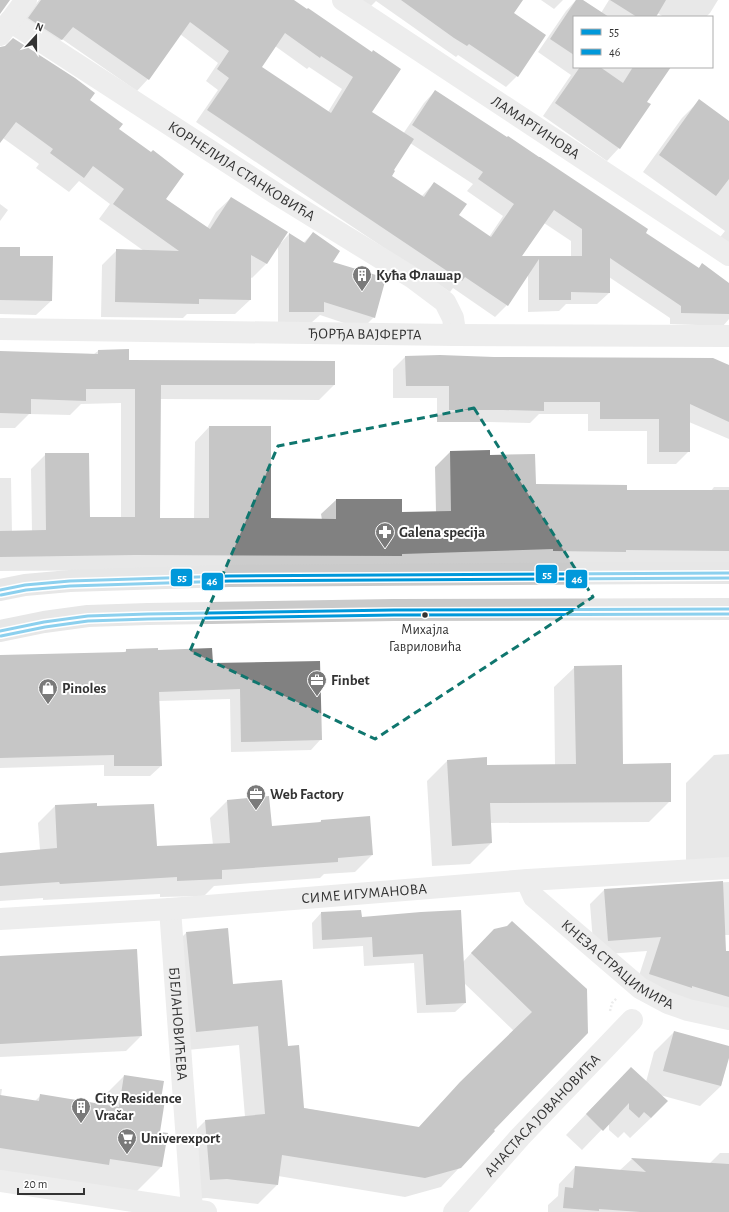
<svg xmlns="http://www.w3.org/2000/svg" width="729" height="1212" font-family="'Alegreya Sans',sans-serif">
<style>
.shadow{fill:#0003;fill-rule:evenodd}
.building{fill:#818181;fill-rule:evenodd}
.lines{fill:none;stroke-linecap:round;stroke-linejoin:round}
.path{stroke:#d6d6d6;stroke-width:2.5;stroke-dasharray:2 2;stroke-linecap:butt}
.minor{stroke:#d7d7d7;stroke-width:22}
.major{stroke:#cacaca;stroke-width:22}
.bus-1-casing{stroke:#fff;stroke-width:6}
.bus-2-casing{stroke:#fff;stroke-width:6}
.bus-1{stroke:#0098da;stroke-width:3}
.bus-2{stroke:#0098da;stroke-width:3}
.marked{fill:none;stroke:#0f766e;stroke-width:3;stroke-dasharray:8 5;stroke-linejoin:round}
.bus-dot{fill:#333;stroke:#fff;stroke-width:1.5}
.labels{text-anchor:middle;stroke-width:4;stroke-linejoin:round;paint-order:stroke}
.bus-label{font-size:14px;fill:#333;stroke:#fff}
.street-label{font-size:15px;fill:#333;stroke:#fff}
.poi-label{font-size:15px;font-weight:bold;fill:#333;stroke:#fff;text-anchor:start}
.line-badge{stroke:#fff;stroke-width:1.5}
.badge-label{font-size:11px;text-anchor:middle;font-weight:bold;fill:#fff}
</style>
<rect width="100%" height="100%" fill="#fff"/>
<path class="shadow" d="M 39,0 L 292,0 L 371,53 L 370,113 L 403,134 L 424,103 L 435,91 L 698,269 L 702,264 L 729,285 L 729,319 L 723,326 L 670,324 L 670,318 L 609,277 L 609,293 L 597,304 L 566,304 L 559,311 L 528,312 L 528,274 L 507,305 L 495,317 L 453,288 L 450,292 L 196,122 L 218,90 L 206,81 L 218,63 L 180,34 L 148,79 L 137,91 L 62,39 L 50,51 L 17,30 ZM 275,46 L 307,69 L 309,67 L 342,89 L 328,112 L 260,67 ZM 410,143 L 473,184 L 467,191 L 503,216 L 489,237 L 458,216 L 434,183 L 421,197 L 391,176 L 392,170 ZM 544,223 L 571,241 L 571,257 L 521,257 Z
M 361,0 L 522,0 L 513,13 L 517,76 L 506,87 L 458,55 L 456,57 L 443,48 L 376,1 L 371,6 Z
M 541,0 L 563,0 L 554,9 Z
M 576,0 L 582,0 L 601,13 L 609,0 L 718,0 L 710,13 L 706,17 L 664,17 L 657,13 L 654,17 L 574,17 L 574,67 L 670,67 L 646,102 L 619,148 L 607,161 L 543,116 L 571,75 L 538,52 L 566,11 Z
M 0,48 L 88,100 L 118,129 L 165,199 L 207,228 L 216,212 L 231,198 L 281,243 L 289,234 L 303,243 L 313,233 L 331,262 L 374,317 L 362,329 L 320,315 L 311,323 L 278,324 L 278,246 L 266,264 L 252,278 L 250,277 L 250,300 L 235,314 L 187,314 L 183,318 L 101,317 L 102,265 L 117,250 L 144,251 L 99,219 L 110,204 L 79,181 L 69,192 L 36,168 L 39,164 L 3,138 L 0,142 Z
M 699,101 L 729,122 L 729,259 L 713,246 L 725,231 L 643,172 L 682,118 Z
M 0,204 L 8,210 L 0,221 Z
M 0,248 L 19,257 L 51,301 L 36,315 L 0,314 Z
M 98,351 L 128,361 L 334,385 L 319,400 L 160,399 L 159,519 L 194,519 L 195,442 L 209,427 L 270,519 L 322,520 L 321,514 L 336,500 L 401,513 L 436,512 L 435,467 L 450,452 L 489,456 L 535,485 L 626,491 L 711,491 L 714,487 L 729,487 L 729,566 L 0,571 L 0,478 L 11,478 L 12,532 L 32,532 L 31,469 L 46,454 L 89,518 L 121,518 L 121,403 L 81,404 L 70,415 L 29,414 L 15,428 L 0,428 L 0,352 L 94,354 Z
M 405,357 L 729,366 L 729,439 L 689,422 L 689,451 L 676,464 L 647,464 L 647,431 L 588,431 L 588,414 L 539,414 L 530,423 L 490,422 L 437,422 L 437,398 L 393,398 L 393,369 Z
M 127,650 L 157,651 L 212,664 L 321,739 L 311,750 L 231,752 L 230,699 L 159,701 L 161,766 L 150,776 L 104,776 L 104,765 L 0,768 L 0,656 L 123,653 Z
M 575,667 L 622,765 L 670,801 L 649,822 L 490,823 L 491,843 L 470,864 L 432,866 L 427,781 L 447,761 L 486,766 L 555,765 L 554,687 Z
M 729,754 L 729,864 L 686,866 L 686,783 L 714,755 Z
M 227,801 L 271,827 L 318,823 L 321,821 L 372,855 L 355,872 L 324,874 L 320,878 L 214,886 L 204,896 L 160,897 L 160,894 L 43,900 L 43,898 L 0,901 L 0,854 L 40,850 L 38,823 L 55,806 L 96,804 L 96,807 L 156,848 L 213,845 L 210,818 Z
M 729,882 L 729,935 L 724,935 L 725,951 L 729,952 L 729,1015 L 635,988 L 647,951 L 594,955 L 590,904 L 604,890 L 672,885 Z
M 321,913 L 361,918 L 463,962 L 475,949 L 586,990 L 492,1130 L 460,1167 L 441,1187 L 405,1197 L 278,1176 L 277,1185 L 258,1204 L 207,1198 L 191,1199 L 186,1140 L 205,1121 L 245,1117 L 239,1045 L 177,1051 L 167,952 L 186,933 L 288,1047 L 303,1108 L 418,1128 L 441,1103 L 514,1031 L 464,983 L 465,1003 L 455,1012 L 417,1013 L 414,963 L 364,966 L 363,946 L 313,949 L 312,923 Z
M 0,957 L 141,1036 L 126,1051 L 0,1057 Z
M 674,1032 L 729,1047 L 729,1055 L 721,1086 L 700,1106 L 660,1095 L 651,1118 L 630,1138 L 624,1132 L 618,1138 L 609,1130 L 609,1122 L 582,1150 L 566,1135 L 611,1088 L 646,1082 L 654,1052 Z
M 124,1076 L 160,1100 L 159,1133 L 161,1167 L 136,1192 L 0,1176 L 0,1089 L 2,1089 L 1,1096 L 34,1102 L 41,1095 L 98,1104 L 99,1101 Z
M 720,1153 L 729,1153 L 729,1212 L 548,1212 L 548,1205 L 558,1196 L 559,1184 L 575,1167 L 619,1171 L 632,1159 L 709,1164 Z"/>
<path class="building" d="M 0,0 L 10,0 L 0,14 Z
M 41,0 L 294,0 L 307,9 L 308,8 L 372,52 L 373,50 L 401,69 L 372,112 L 414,139 L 394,170 L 395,171 L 392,176 L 424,197 L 434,182 L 467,204 L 459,215 L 491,237 L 514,204 L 478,179 L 483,172 L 412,125 L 435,90 L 507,137 L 508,136 L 539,157 L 540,157 L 648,229 L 646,233 L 699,268 L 702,263 L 729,283 L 729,314 L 681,313 L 681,306 L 610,258 L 610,293 L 571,292 L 571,300 L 539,300 L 539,259 L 508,306 L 465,277 L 462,281 L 207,110 L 229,78 L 217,69 L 229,51 L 190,22 L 149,80 L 73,27 L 62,40 L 28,18 ZM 285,33 L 320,58 L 321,56 L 353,77 L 331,113 L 262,67 ZM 554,210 L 582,229 L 582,256 L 522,256 Z
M 401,0 L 523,0 L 514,13 L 546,35 L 518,77 L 469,44 L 467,46 L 454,38 Z
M 576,0 L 583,0 L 609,17 L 574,17 L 574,55 L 550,39 Z
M 610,0 L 666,0 L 656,17 L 637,17 Z
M 13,38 L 75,78 L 95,93 L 90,100 L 123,124 L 119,129 L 151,152 L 153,150 L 184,174 L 166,199 L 210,229 L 231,197 L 288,232 L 267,264 L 251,255 L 251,300 L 199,299 L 199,304 L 115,302 L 116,249 L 179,251 L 113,204 L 124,189 L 93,166 L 84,178 L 50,153 L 53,149 L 16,122 L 0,143 L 0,47 L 5,46 Z
M 580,67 L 600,67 L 623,83 L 633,67 L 671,67 L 647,102 L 651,104 L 620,149 L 555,103 Z
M 699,99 L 729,121 L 729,179 L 716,196 L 659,155 Z
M 313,232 L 340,251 L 333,262 L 386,278 L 375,318 L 324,302 L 324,312 L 289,312 L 289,233 L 305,243 Z
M 0,247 L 20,247 L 20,256 L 53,256 L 52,301 L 0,300 Z
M 129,349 L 129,360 L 335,361 L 335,385 L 161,385 L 160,518 L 209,518 L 209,426 L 271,426 L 271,518 L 336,519 L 336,499 L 402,499 L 402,512 L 451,511 L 450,451 L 490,450 L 490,455 L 535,454 L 536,484 L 627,485 L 627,490 L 729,490 L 729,551 L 626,550 L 626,552 L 553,551 L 553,549 L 402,554 L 402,556 L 135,555 L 0,557 L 0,531 L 46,530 L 45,453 L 89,453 L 90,517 L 135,517 L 135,389 L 86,389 L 86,401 L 31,399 L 31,414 L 0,413 L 0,351 L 98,354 L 98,350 Z
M 440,355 L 494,357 L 713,358 L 729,365 L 729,422 L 690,404 L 690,452 L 659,452 L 659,419 L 600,419 L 600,402 L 544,402 L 544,411 L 503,410 L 449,410 L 449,386 L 406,386 L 405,356 Z
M 158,648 L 158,650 L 212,648 L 213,663 L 320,661 L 322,740 L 241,742 L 240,689 L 159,692 L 162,766 L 114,766 L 114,755 L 0,758 L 0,655 L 126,652 L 126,649 Z
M 622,665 L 623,764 L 671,763 L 671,802 L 490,803 L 492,843 L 452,846 L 447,760 L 487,757 L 487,765 L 576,764 L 574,666 Z
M 269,796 L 272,826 L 321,822 L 321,820 L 370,816 L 373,855 L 338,858 L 338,862 L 222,870 L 222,879 L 177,881 L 177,877 L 60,884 L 59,882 L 0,886 L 0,853 L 57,848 L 55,805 L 97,803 L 97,806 L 154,804 L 157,846 L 230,843 L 227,800 Z
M 723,881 L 726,951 L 729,951 L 729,997 L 692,986 L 692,988 L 649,974 L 661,937 L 608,941 L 604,889 Z
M 361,910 L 362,917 L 421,912 L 461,910 L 466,1003 L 426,1005 L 423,954 L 373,957 L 372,937 L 322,940 L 321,912 Z
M 512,921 L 587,989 L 588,1033 L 494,1130 L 495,1131 L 461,1168 L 425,1178 L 282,1155 L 278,1185 L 227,1179 L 210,1180 L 205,1120 L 265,1114 L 258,1026 L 196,1032 L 186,932 L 228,928 L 233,984 L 282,980 L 288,1046 L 299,1045 L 304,1108 L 419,1127 L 460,1082 L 532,1012 L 471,953 L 494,929 L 507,926 Z
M 137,949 L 142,1036 L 0,1044 L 0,956 Z
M 674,1031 L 729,1046 L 729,1058 L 721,1086 L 663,1071 Z
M 631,1067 L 668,1101 L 651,1118 L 644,1112 L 639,1118 L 629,1109 L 629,1103 L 603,1131 L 586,1114 Z
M 124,1075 L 164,1081 L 161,1099 L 165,1100 L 160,1132 L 168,1133 L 162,1167 L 110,1159 L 109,1165 L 0,1148 L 0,1095 L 39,1101 L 40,1094 L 119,1107 Z
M 631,1158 L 729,1164 L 729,1212 L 640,1212 L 599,1209 L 599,1211 L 563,1208 L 565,1187 L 573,1188 L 575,1166 L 646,1172 Z"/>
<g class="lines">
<path class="path" d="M 610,1011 L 612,1003 L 617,998"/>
<g class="minor">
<path id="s1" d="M 343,0 L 729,255"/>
<path id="s2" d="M 10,21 L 278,195 L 413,278 L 445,302 L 453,318 L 454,325 L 454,335"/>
<path d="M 0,35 L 26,0"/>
<path id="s3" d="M 0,329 L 454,335 L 729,336"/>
<path id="s4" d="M 528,880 L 530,888 L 534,897 L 640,988 L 668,1003 L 688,1010 L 729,1019"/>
<path id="s5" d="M 170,909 L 192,1210"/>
<path id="s6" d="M 0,919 L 170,909 L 528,880 L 729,868"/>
<path d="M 0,1181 L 206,1212"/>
<path id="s7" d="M 454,1212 L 520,1137 L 632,1020"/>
</g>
<path class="major" d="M 0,590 L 25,585 L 70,581 L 229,576 L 674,573 L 729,573
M 0,631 L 44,622 L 88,616 L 148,614 L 394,610 L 729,609"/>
<defs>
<path id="bus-1" d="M 0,590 L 25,585 L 70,581 L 229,576 L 729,573
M 0,631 L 44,622 L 88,616 L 148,614 L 394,610 L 729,609"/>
<path id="bus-2" d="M 1,595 L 26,590 L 70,586 L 229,581 L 729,578
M 1,636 L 45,627 L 88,621 L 148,619 L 394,615 L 729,614"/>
</defs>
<use href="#bus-1" class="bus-1-casing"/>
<use href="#bus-2" class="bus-2-casing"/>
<use href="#bus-1" class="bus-1"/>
<use href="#bus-2" class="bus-2"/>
</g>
<path d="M0 0H729V1212H0ZM 474,408 L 593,597 L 375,739 L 190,651 L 278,446 Z" fill="#fff" fill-opacity=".55" fill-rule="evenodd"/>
<path class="marked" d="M 474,408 L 593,597 L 375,739 L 190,651 L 278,446 Z"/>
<defs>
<symbol id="building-pin" viewBox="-11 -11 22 30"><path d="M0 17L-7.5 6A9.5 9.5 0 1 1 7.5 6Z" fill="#7a7a7a" stroke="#fff"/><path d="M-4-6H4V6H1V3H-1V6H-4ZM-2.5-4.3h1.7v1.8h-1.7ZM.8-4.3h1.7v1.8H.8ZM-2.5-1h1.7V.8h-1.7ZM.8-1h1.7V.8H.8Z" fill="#fff"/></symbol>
<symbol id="pharmacy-pin" viewBox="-11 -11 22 30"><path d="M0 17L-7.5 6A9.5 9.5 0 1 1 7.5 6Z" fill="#7a7a7a" stroke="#fff"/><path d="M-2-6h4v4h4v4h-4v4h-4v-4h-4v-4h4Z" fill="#fff"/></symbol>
<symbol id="office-pin" viewBox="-11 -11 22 30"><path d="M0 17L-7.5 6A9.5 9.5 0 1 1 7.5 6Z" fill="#7a7a7a" stroke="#fff"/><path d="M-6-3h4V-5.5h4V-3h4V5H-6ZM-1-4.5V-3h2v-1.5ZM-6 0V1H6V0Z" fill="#fff"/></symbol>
<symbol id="shop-pin" viewBox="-11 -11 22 30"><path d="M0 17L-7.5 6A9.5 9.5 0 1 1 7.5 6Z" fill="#7a7a7a" stroke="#fff"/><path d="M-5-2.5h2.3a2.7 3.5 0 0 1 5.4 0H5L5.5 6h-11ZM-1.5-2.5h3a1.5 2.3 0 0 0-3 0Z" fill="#fff"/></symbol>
<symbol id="supermarket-pin" viewBox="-11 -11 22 30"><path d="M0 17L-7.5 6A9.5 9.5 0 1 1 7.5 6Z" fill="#7a7a7a" stroke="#fff"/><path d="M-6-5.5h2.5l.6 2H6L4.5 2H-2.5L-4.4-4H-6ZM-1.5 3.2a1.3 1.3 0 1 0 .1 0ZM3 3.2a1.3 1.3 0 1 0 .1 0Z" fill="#fff"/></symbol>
</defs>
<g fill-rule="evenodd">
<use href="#building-pin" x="351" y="264" width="22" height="30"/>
<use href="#pharmacy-pin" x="374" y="521" width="22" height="30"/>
<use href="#office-pin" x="306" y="669" width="22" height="30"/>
<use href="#shop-pin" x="37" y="677" width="22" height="30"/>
<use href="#office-pin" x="245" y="783" width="22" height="30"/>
<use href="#building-pin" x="70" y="1096" width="22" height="30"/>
<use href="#supermarket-pin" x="116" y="1127" width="22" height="30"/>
</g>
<circle class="bus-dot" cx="425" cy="615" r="3.5"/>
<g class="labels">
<g class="bus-label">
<text x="425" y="634">Михајла<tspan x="425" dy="17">Гавриловића</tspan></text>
</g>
<g class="street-label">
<text dy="5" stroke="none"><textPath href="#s1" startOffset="231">ЛАМАРТИНОВА</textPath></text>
<text dy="5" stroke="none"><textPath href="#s2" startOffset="276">КОРНЕЛИЈА СТАНКОВИЋА</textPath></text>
<text dy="5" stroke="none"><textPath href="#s3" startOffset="365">ЂОРЂА ВАЈФЕРТА</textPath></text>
<text dy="5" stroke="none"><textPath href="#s6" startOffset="365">СИМЕ ИГУМАНОВА</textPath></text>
<text dy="5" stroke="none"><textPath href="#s4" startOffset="126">КНЕЗА СТРАЦИМИРА</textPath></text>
<text dy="5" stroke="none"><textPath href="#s5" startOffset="115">БЈЕЛАНОВИЋЕВА</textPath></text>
<text dy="5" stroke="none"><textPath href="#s7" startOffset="131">АНАСТАСА ЈОВАНОВИЋА</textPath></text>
</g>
<g class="poi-label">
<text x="376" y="280">Кућа Флашар</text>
<text x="399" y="537">Galena specija</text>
<text x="331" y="685">Finbet</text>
<text x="62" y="693">Pinoles</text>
<text x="270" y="799">Web Factory</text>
<text x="95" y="1103">City Residence<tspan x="95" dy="17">Vračar</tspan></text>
<text x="141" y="1143">Univerexport</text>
</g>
</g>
<g class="line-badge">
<rect x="535" y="564" width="23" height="20" rx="4" fill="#0098da"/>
<rect x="170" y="568" width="23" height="19" rx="4" fill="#0098da"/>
<rect x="565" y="569" width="23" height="20" rx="4" fill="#0098da"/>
<rect x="201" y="572" width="23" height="19" rx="4" fill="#0098da"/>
</g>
<g class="badge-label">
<text x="547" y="578">55</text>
<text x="182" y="581">55</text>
<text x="577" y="583">46</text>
<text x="212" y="585">46</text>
</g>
<rect x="573" y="16" width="140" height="52" fill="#ffffff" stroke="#adadad"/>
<rect x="581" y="29" width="20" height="6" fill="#0098da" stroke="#adadad"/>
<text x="609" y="36" font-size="12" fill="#333333">55</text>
<rect x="581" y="49" width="20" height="6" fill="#0098da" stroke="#adadad"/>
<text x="609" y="56" font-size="12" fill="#333333">46</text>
<g transform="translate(36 36) rotate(21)" stroke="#ffffff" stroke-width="3" paint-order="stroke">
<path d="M0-3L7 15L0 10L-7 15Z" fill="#333333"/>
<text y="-6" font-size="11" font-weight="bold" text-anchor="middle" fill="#333333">N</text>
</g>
<path d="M18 1188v6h66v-6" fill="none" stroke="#333333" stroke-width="2"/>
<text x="24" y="1188" font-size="12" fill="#333333" stroke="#ffffff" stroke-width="3" paint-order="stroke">20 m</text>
</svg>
